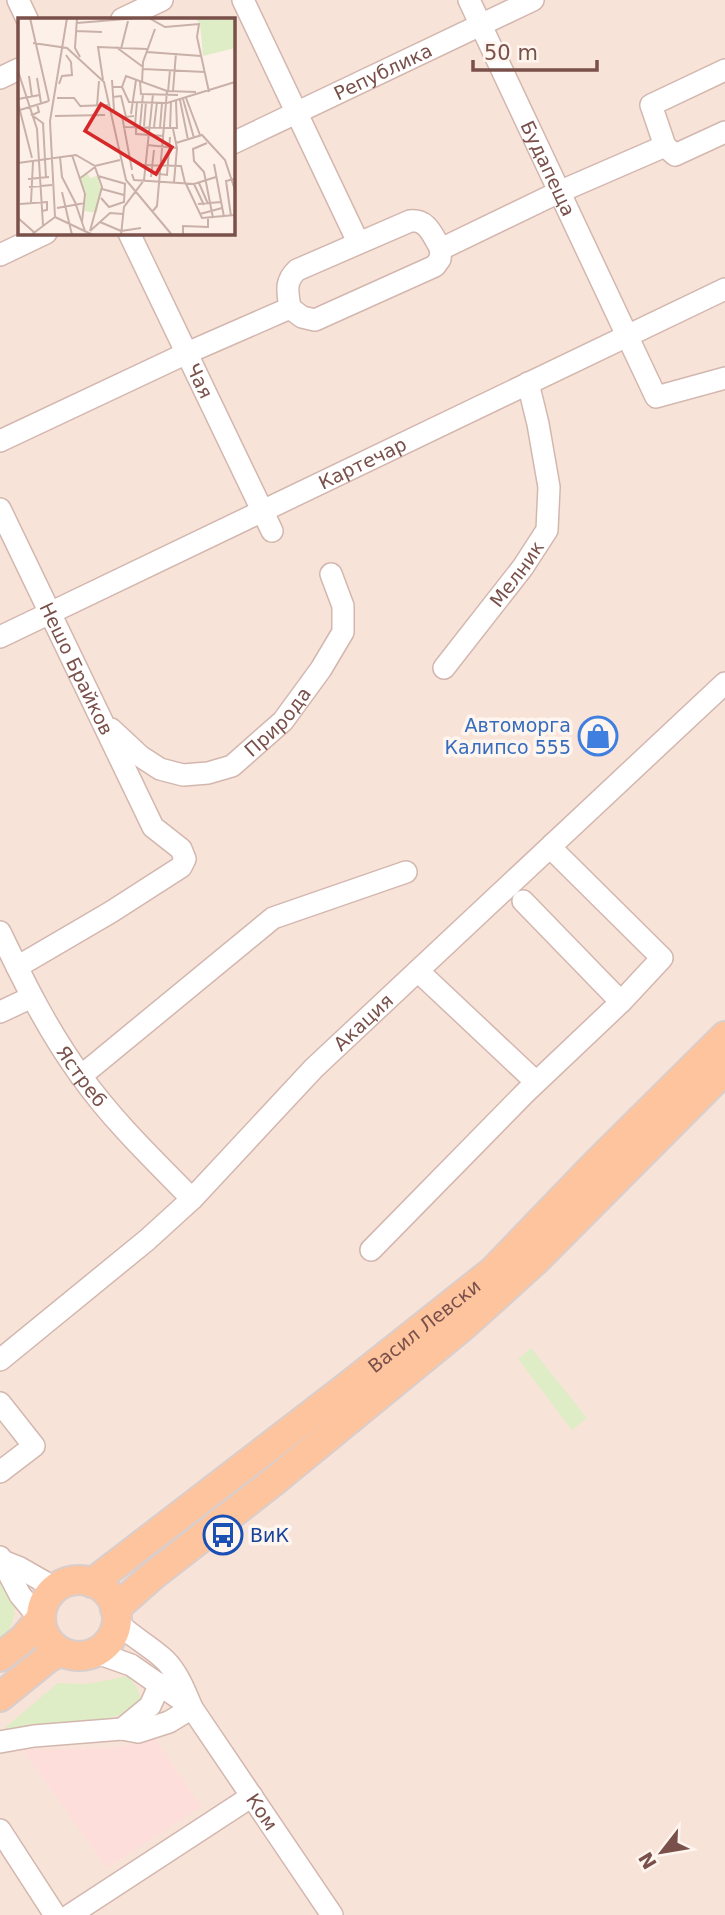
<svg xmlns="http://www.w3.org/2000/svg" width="725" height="1915" font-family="'DejaVu Sans',sans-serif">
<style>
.residential{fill:#f8e3d9;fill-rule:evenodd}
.commercial{fill:#fededb}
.green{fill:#deedc5}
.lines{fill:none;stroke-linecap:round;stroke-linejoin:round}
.minor-casing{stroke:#d3b7af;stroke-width:24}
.major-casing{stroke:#dacecc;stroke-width:32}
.minor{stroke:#fff;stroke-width:21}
.major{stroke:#fec49e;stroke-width:28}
.labels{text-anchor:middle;stroke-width:7;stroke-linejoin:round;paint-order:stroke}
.street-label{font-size:19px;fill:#7a504a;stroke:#fff5ef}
.shop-label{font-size:19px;fill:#366cbe;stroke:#fff5ef;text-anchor:end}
.transit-label{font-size:19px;fill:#164399;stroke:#fff5ef;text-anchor:start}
.inset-road{fill:none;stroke:#c9b0a9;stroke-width:2}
.view{fill:#d62828;fill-opacity:0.15;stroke:#d62828;stroke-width:3.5}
.inset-edge{fill:none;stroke:#7a504a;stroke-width:3.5}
</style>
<rect width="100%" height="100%" fill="#fdf0e8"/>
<path class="residential" d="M 0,0 L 725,0 L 725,1915 L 0,1915 ZM 19,19 L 233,19 L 233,233 L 19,233 Z"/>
<path class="commercial" d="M 153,1736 L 201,1807 L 107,1868 L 23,1750 L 111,1748 L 135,1744 Z"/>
<path class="green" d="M 531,1348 L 587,1418 L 572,1430 L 518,1359 Z
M 0,1578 L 15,1592 C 16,1610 15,1628 0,1641 Z
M 128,1676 L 136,1686 L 141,1699 L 128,1712 L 97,1722 L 0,1732 L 58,1683 L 87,1684 Z"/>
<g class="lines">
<defs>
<g id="minor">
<path d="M 18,0 L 27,19"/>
<path d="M 243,0 L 358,242"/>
<path id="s1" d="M 469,0 L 656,397 L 725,378"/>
<path d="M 122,19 L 162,0"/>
<path d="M 725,70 L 651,105 L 665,146 L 675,155 L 725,132"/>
<path d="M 0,78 L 19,69"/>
<path id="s2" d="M 233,143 L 533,0"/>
<path id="s3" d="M 129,233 L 272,531"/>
<path d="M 0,255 L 46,233"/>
<path d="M 290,308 C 288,293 284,282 297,270 L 410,221 C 428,219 432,235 441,249 L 559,192 L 665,146"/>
<path d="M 0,441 L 187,353 L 290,308 L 302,317 L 315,320 L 435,266 L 440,259 L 441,249"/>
<path id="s4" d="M 0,509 L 153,827 L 181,849 L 185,859 L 181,867 L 111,912 L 17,967"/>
<path id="s5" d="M 0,637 L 725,289"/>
<path id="s6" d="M 444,668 L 523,567 L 547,530 L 549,487 L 538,424 L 528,383"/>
<path id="s7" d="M 111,729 L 140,756 L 160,769 L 183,775 L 208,773 L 232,766 L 283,721 L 321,669 L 343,632 L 343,606 L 331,574"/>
<path d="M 523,901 L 621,1002"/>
<path id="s8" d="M 0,932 C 24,982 48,1031 81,1076 C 113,1121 154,1160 192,1199"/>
<path d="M 418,971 L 536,1082"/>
<path d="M 0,1012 L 32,997"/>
<path d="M 81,1076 L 273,918 L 406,872"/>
<path d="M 371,1250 L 525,1093 L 621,1002 L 662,958 L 555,852 L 553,844"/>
<path id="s9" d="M 0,1360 L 147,1240 L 192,1199 L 314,1068 L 725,683"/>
<path d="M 0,1403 L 34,1446 L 0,1472"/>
<path d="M 0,1557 L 20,1595 L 40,1619"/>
<path d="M 0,1560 L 20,1568 L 55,1588"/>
<path id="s10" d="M 117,1622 C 132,1637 150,1646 165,1660 C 178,1673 185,1691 192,1708 L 332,1915"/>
<path d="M 97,1653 L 131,1665 L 190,1706"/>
<path d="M 122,1729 L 150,1706 L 160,1684"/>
<path d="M 0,1742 L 34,1736 L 122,1729 L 138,1732 L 169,1722 L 192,1708"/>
<path d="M 0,1830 L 55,1915"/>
<path d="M 70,1915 L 252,1796"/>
</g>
<g id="major">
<circle cx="79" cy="1618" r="38"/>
<path id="s11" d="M 92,1583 L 347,1387 L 493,1271 L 595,1165 L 725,1036"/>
<path d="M 115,1609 L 151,1577 L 273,1482 L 462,1327 L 535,1261 L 725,1070"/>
<path d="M 0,1657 L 23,1639 L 40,1619"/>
<path d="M 0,1697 L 48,1658 L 60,1652"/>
</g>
</defs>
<use href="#minor" class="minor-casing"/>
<use href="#major" class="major-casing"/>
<use href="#minor" class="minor"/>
<use href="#major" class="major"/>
</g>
<defs>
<symbol id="shop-ring" viewBox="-11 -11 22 22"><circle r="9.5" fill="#fff5ef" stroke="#3f7fe0" stroke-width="1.5"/><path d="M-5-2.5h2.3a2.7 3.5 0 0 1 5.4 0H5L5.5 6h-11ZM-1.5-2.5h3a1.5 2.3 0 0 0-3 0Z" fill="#3f7fe0"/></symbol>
<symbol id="bus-ring" viewBox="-11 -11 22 22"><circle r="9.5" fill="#fff5ef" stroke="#1a4fb4" stroke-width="1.5"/><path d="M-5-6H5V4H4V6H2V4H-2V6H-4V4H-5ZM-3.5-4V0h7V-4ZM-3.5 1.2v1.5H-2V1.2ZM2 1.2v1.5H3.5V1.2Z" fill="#1a4fb4"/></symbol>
</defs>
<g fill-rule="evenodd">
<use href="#shop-ring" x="576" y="714" width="44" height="44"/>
<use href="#bus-ring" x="201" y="1513" width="44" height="44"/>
</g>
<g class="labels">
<g class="street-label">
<text dy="7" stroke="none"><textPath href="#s2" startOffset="166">Република</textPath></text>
<text dy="7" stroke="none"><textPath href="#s1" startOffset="186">Будапеща</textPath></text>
<text dy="7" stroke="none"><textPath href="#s3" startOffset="164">Чая</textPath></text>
<text dy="7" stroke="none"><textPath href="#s5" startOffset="402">Картечар</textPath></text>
<text dy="7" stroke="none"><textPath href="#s6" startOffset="119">Мелник</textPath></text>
<text dy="7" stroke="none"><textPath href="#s4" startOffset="177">Нешо Брайков</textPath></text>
<text dy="7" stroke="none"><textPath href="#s7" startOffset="201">Природа</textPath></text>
<text dy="7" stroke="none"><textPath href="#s9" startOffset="497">Акация</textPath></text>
<text dy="7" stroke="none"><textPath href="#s8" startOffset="166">Ястреб</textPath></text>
<text dy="7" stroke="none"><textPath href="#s11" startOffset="420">Васил Левски</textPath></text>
<text dy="7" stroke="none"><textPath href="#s10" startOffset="242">Ком</textPath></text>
</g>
<g class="shop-label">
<text x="571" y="732">Автоморга<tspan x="571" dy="22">Калипсо 555</tspan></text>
</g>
<g class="transit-label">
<text x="250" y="1542">ВиК</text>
</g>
</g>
<g transform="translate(18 18)">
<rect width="217" height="217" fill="#fdf0e8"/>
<path d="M 177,0 L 217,0 L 217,30 L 185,38 L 182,6 ZM 69,155 L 72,160 L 79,158 L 83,171 L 79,195 L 66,193 L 68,175 L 62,161 Z" fill="#deedc5"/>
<path class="inset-road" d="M 12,0 L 31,83M 59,0 L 57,30 L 62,39M 131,0 L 147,9 L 181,6 L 179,19 L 191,74M 59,5 L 119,0M 58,13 L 84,14M 15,25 L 49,30 L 86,64 L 108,162 L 154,217M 98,29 L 125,49M 103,31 L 110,3M 129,34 L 183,38M 125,51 L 187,54M 0,53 L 19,111 L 25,207M 11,58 L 14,79M 19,60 L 23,85M 85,62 L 80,29 L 129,31M 94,62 L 96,92M 122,64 L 123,76 L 160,77M 124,65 L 125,44 L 137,11M 41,66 L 44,58 L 54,57 L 53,44 L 48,37M 95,69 L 104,69 L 108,58 L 149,73 L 178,74M 104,69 L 111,84 L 149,85 L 217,64M 155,73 L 158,35M 150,74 L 152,52M 95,79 L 103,78 L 108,99 L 116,98M 39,80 L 56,80 L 63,89M 168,80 L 182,117M 0,81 L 22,77M 165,81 L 176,120M 162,82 L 170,122M 0,85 L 14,140M 19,86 L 21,94 L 14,97 L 26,106M 62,88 L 90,87M 79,88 L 81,63M 2,92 L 31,83M 113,96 L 118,62M 37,98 L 87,97M 104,98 L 114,152M 25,105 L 28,160M 117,107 L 119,84M 118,107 L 118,116 L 146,118M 122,108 L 125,76M 126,108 L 128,84M 105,109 L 159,110 L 158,83M 136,109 L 139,84M 142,110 L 144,85M 152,111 L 153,84M 155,111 L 159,130 L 156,164M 158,125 L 184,117 L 207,142 L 217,172M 189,125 L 175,131 L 176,143 L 186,154 L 195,200M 129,127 L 159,130M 54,137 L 67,176 L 64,204M 42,139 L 44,159 L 59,188M 0,145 L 58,137 L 77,148 L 102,142M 196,146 L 206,199M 124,147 L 163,148 L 167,165M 133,155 L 149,157 L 152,119M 114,156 L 116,162 L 176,166 L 198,159M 80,158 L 108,166M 133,159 L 136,132M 10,161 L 31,159M 61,161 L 77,149 L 84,169 L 72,213M 181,165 L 190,186M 168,166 L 184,200 L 217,197M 176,166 L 186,187M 11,169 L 34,167M 84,171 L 106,177M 44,174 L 54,217M 83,180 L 91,189 L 106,184 L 107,166M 13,184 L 15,144M 2,186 L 29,184 L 29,192 L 24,193M 180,186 L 203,184M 58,187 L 67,213M 39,190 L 67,185M 134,194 L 139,188 L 149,73M 182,196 L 204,190M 213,198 L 208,163 L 216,161M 37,199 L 32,103 L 49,0M 37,199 L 75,217M 0,200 L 17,215M 82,204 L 103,213 L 123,210M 72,213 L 92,195 L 105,196M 13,217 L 37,199M 103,217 L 106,189 L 126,162 L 135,76M 165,217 L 165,208 L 190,209 L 190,200"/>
<path class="view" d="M 83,86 L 154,129 L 138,156 L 67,113 Z"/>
<rect width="217" height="217" class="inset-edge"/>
</g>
<g transform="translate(662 1852) rotate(239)" stroke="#fff5ef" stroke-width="5" paint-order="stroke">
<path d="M0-5L12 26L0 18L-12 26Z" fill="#7a504a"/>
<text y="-10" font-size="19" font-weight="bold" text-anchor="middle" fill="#7a504a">N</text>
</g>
<path d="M473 60v10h124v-10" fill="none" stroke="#7a504a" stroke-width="3.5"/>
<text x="484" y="60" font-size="21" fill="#7a504a" stroke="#fff5ef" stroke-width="5" paint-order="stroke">50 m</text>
</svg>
